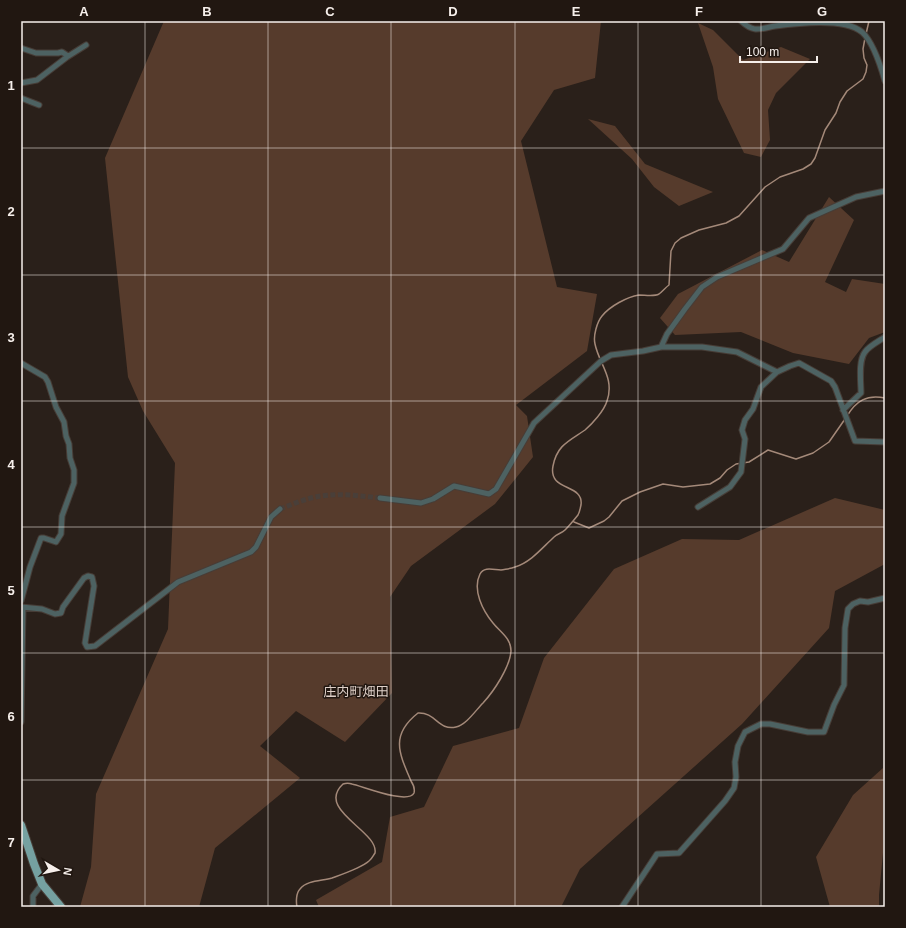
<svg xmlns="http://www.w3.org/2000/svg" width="906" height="928" font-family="Helvetica,'Noto Sans JP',sans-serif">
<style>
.green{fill:#563b2c}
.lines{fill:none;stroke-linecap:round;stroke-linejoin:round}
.stream{stroke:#a48979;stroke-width:1.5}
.minor-tunnel{stroke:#493f39;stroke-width:5;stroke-dasharray:5 2.5;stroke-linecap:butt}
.minor-casing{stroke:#473d37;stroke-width:7}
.primary-casing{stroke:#473d37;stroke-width:10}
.minor{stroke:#4d6262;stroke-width:5}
.primary{stroke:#75a1a1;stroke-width:8}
.grid{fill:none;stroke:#f6efeb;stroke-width:1;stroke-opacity:0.55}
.labels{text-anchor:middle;stroke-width:3;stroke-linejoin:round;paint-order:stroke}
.quarter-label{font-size:13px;fill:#dfd0c8;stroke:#211711}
.neatline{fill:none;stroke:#f6efeb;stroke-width:1.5}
.grid-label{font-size:13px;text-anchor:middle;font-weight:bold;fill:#f6efeb}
</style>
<rect width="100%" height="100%" fill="#2a201a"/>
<path class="green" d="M 164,21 L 601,21 L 595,78 L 554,90 L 521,141 L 557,287 L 597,294 L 587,351 L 516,405 L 527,416 L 533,457 L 495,504 L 411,566 L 390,597 L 392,693 L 345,742 L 296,711 L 260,746 L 300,778 L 215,848 L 199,907 L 80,907 L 91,867 L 96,794 L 168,629 L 175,463 L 143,411 L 128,377 L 105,158 Z
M 698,23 L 713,30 L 743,60 L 781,47 L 810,59 L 776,93 L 768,110 L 770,140 L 761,157 L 744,153 L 718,99 L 713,67 Z
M 588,119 L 615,126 L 645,164 L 713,192 L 679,206 L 654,187 L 632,159 Z
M 829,197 L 854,220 L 825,282 L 846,292 L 852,279 L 885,284 L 885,332 L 869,338 L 849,364 L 793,353 L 741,332 L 675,335 L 660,318 L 678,294 L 762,250 L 789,262 Z
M 835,498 L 885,510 L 885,564 L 835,591 L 829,628 L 742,724 L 580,869 L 561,907 L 319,907 L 316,900 L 382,862 L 390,817 L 424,807 L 453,746 L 519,728 L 544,658 L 614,569 L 682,539 L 739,540 Z
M 883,768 L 883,853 L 879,895 L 879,907 L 830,907 L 816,857 L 853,795 Z"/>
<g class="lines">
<path class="stream" d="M 866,34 L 869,21
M 847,416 C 856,401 867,394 885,398
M 574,522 L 589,528 L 604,521 L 609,517 L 622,501 L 640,492 L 663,484 L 683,487 L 710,484 L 720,478 L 727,470 L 736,464 L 749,462 L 768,450 L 796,459 L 813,453 L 829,442 L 845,419
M 297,907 C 296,902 296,893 300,889 C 307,880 322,881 332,878 C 343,874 361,868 369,861 C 372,859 373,856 375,853 C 379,831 315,810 343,784 C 346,783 349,783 352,784 C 362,786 408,805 414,793 C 415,789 413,784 411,781 C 399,753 390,735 418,713 C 436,712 438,731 456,727 C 466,725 476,710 483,703 C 494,691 510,667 511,651 C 511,638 500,632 493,623 C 483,611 472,590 480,574 C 484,566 494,570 501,570 C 506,569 510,569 515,567 C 531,562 542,548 554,537 C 557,534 562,533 565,530 C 570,525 574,520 578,515 C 580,511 580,509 581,505 C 584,483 548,492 553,466 C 557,445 569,441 585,430 C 592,424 604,411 607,401 C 615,378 599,364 595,344 C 593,336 597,322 602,316 C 610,306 627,297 639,295 C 645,295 654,297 659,294 C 662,292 666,287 669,285 L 671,251 L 675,243 L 681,238 L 699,230 L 726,223 L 739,216 L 765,187 L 780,177 L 803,169 L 811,164 L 815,158 L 825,130 L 836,113 L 840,102 L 847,91 L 863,79 L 866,72 L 867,65 L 864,58 L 863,49 L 865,38"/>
<path class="minor-tunnel" d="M 280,509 C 293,504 307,498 321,496 C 341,493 361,496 380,498"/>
<defs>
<path id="minor" d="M 741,21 C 754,33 759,29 775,26 C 797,23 844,17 862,32 C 873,42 881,67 885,81
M 21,48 L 36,53 L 58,53 L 62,52 L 68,56
M 21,83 L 37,80 L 67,57 L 86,45
M 21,98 L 39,105
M 661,347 L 667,334 L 685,309 L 702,287 L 717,277 L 783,249 L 809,218 L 856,197 L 885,191
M 21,363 L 45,377 L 48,382 L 56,407 L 64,422 L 66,436 L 69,444 L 70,458 L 74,470 L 74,483 L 62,516 L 61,534 L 56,542 L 44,538 L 41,538 L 30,567 L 21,601
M 843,410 L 861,393 C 861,382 858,361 865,352 C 869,346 879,341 885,337
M 380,498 L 421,503 L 433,499 L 454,486 L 489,494 L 496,489 L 534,423 L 601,361 L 611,355 L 643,351 L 661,347 L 702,347 L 737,352 L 777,372
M 698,507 L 730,487 L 741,472 L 745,439 L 742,430 L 745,420 L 753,409 L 761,387 L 777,372 L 790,366 L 799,363 L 831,381 L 835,387 L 855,441 L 885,442
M 21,607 L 42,609 L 55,614 L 61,613 L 63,607 L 84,578 L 88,576 L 92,577 L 94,586 L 85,643 L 87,647 L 95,646 L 178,582 L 251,552 L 256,547 L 271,517 L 280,509
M 21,722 L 23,607
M 33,907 L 33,896 L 42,884
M 622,907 L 657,854 L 679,853 L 725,801 L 734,788 L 736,777 L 735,762 L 738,746 L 745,732 L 761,724 L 770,724 L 808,732 L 824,732 L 834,705 L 844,685 L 845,628 L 848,609 L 853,604 L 860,601 L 868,602 L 885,598"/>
<path id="primary" d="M 21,825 L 34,864 L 42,884 L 61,907"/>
</defs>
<use href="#minor" class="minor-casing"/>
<use href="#primary" class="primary-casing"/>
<use href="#minor" class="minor"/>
<use href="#primary" class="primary"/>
</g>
<path class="grid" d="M 145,21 L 145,907M 268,21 L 268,907M 391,21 L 391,907M 515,21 L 515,907M 638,21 L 638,907M 761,21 L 761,907M 21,148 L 885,148M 21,275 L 885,275M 21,401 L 885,401M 21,527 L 885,527M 21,653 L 885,653M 21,780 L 885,780"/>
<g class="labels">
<g class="quarter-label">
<text x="356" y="696">庄内町畑田</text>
</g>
</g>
<rect width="906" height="928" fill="none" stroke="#211711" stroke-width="44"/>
<g transform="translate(58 870) rotate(99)" stroke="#211711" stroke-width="3" paint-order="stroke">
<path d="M0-3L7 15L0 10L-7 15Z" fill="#f6efeb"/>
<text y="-6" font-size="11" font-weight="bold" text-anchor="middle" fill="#f6efeb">N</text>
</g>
<path d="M740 56v6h77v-6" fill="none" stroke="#f6efeb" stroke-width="2"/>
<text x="746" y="56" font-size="12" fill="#f6efeb" stroke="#211711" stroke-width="3" paint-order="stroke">100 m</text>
<rect x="22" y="22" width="862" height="884" class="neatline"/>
<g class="grid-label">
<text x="84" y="16">A</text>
<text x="207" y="16">B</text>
<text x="330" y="16">C</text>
<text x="453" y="16">D</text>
<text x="576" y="16">E</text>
<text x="699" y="16">F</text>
<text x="822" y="16">G</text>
<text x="11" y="90">1</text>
<text x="11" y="216">2</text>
<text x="11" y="342">3</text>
<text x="11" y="469">4</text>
<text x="11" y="595">5</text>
<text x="11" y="721">6</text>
<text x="11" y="847">7</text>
</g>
</svg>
